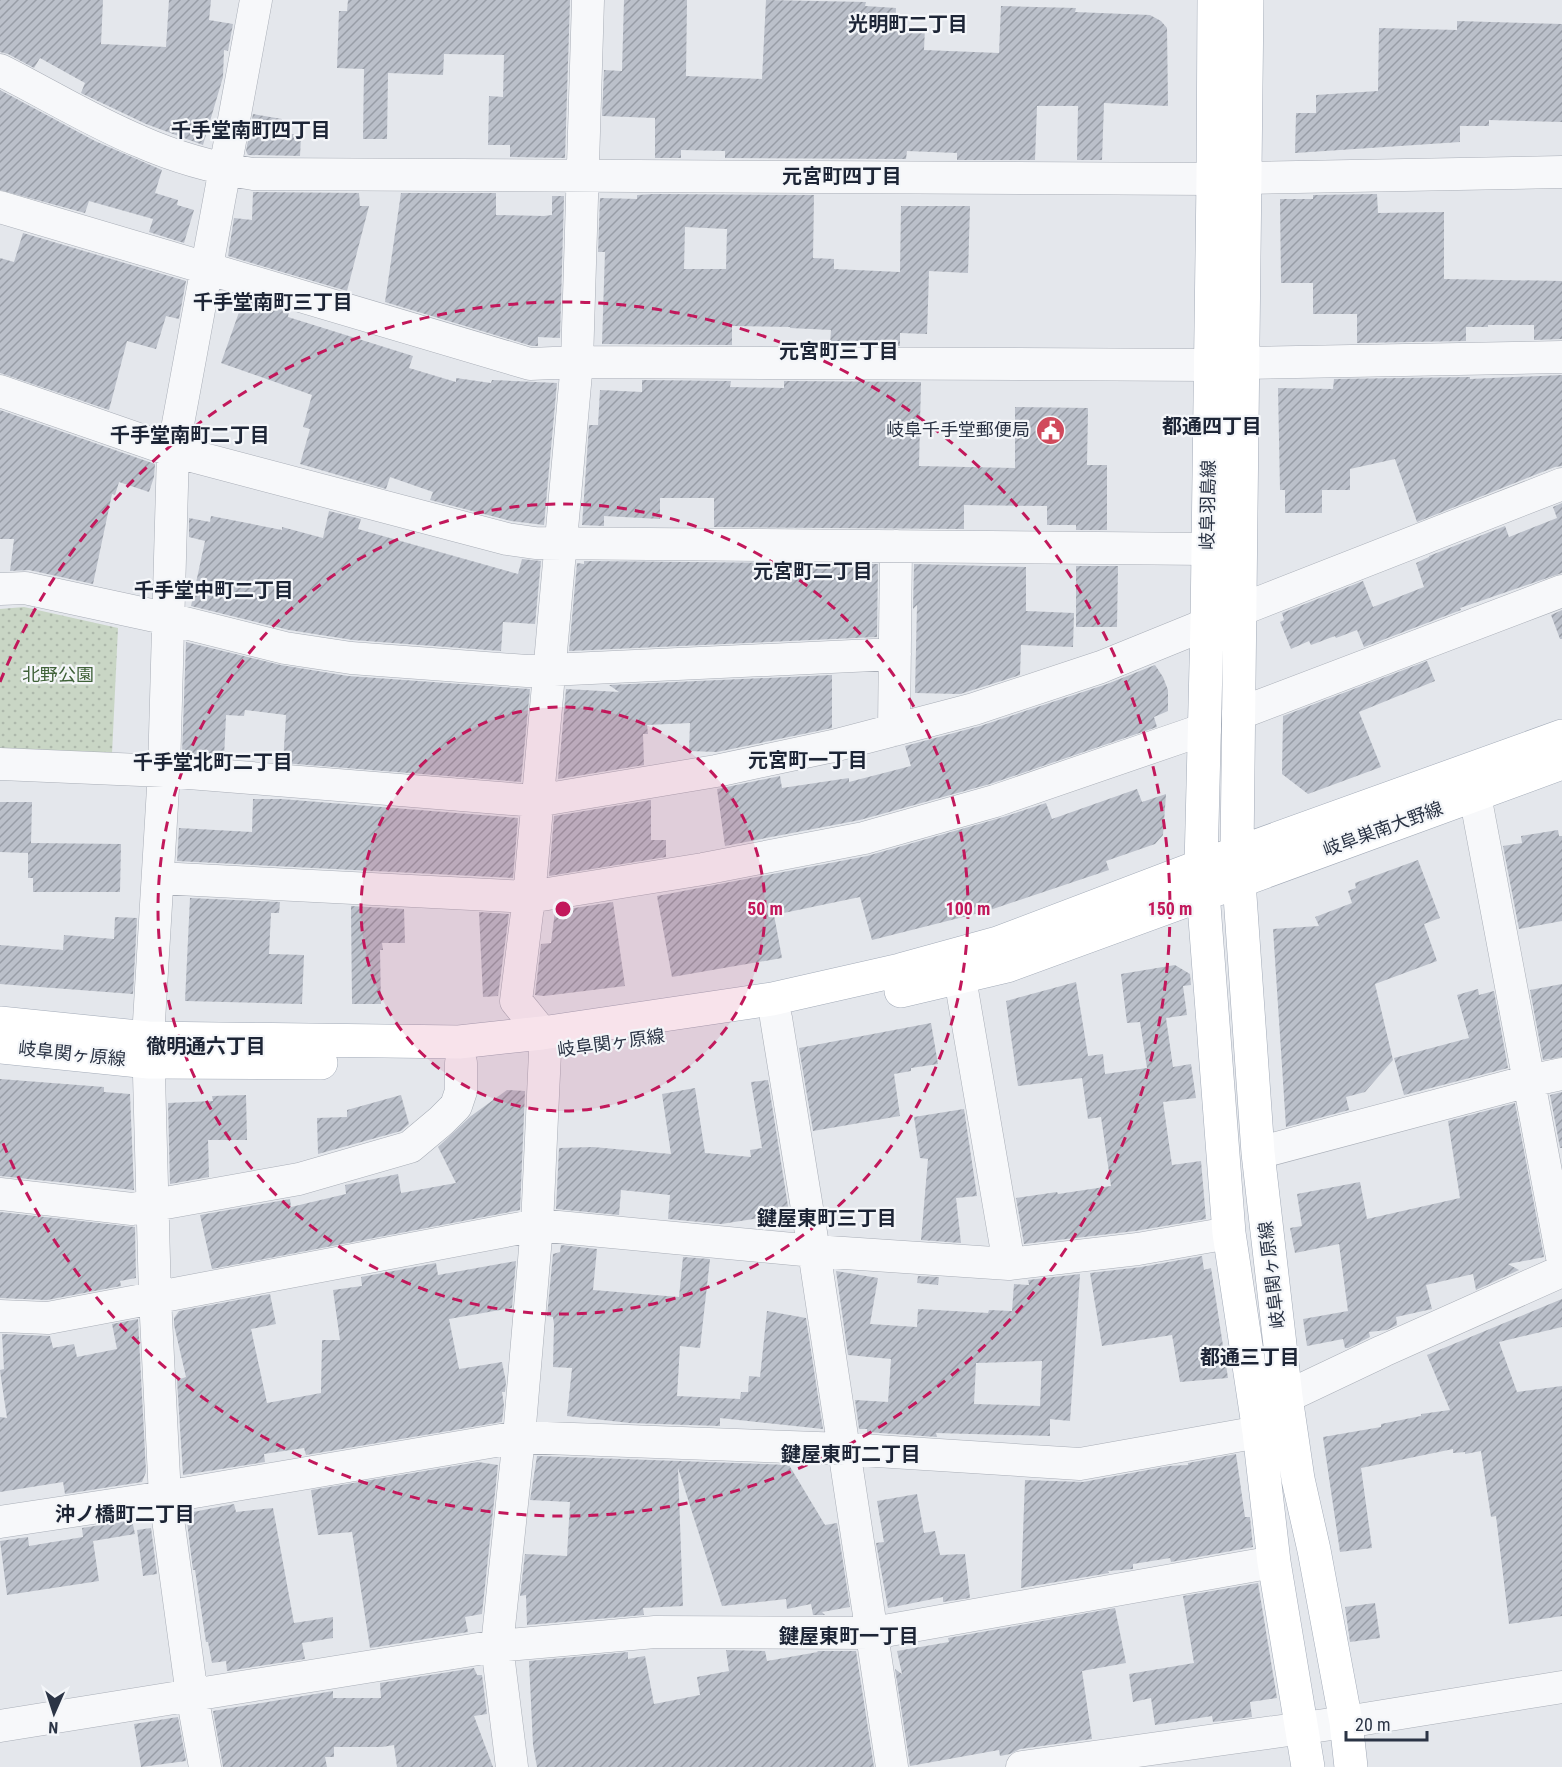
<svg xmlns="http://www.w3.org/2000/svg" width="1562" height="1767" font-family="'Roboto Condensed','Noto Sans JP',sans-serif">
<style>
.park{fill:url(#park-dots)}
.building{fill:url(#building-hatch);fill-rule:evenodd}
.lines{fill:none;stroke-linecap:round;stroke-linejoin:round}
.minor-casing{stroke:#a9aeb7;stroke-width:33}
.major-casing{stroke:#a3abb8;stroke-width:34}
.minor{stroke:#f7f8fa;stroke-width:32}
.major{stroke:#fff;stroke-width:33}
.ring{fill:none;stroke:#c2185b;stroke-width:3;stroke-dasharray:10 8}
.labels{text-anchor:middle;stroke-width:4.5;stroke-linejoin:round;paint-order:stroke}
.poi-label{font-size:18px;fill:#2b3445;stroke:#f4f6f9;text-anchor:end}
.street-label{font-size:18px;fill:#2b3445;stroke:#f4f6f9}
.park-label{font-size:18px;fill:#3f6138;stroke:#f4f6f9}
.neighbourhood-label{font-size:20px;font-weight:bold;fill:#1d2536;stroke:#f4f6f9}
.centre{fill:#c2185b;stroke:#f4f6f9;stroke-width:3}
.ring-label{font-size:18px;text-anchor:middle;font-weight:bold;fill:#c2185b;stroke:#f4f6f9;stroke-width:4.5;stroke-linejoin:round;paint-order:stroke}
</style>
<defs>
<pattern id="park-dots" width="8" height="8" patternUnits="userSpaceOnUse" patternTransform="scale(1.5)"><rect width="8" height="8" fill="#c9d6c5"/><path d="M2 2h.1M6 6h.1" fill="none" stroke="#adb8ab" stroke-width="1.8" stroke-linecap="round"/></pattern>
<pattern id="building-hatch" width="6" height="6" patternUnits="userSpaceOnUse" patternTransform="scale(1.5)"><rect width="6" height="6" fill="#bbc0ca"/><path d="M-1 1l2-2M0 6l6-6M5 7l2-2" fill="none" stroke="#989da6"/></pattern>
</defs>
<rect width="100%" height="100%" fill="#e4e7ec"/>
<path class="park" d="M 24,607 L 118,628 L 112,754 L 0,748 L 0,609 Z"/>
<path class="building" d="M 0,0 L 103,0 L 101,44 L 166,47 L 169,0 L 211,0 L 209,20 L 233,24 L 228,51 L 224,50 L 223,77 L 203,145 L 146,124 L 81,93 L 85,83 L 40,58 L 34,68 L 8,54 L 0,52 Z
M 348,0 L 570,0 L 565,158 L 510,157 L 510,145 L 488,145 L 489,96 L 503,97 L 504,55 L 444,54 L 443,75 L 388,73 L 387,139 L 363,139 L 364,69 L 337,68 L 339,11 L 347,11 Z
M 624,0 L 687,0 L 686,76 L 762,79 L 766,0 L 866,2 L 865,6 L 896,8 L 895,25 L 925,27 L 924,50 L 999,53 L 1001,6 L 1076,8 L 1075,12 L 1150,15 L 1161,21 L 1167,28 L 1168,106 L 1104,103 L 1102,160 L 1077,160 L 1078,106 L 1037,106 L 1035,160 L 957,160 L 957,153 L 907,151 L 906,159 L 725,158 L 725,151 L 681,150 L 681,158 L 655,158 L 655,118 L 602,116 L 604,70 L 622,71 Z
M 1457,21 L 1562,24 L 1562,122 L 1489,120 L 1489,126 L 1460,126 L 1460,142 L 1295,153 L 1296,113 L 1316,113 L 1316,95 L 1378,91 L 1379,28 L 1457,30 Z
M 0,90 L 95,141 L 162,170 L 155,193 L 178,200 L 177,205 L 194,210 L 184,243 L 149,232 L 153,219 L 89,201 L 85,213 L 0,190 Z
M 253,114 L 282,119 L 280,131 L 301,136 L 300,156 L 248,155 L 246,151 Z
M 253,192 L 359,193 L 360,206 L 369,206 L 347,291 L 228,256 L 234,218 L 252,220 Z
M 401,193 L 496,193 L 496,215 L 544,216 L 552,215 L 552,196 L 564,196 L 560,338 L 538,337 L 538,346 L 532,346 L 385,302 Z
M 654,194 L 814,195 L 813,258 L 834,259 L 834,269 L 900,272 L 901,206 L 970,206 L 968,273 L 929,271 L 927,334 L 900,333 L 900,346 L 830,345 L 831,330 L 790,328 L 790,327 L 732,326 L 732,345 L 602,344 L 605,252 L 598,252 L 600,198 L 637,199 L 637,195 ZM 685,227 L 727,229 L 726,269 L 684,269 Z
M 1377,194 L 1378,213 L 1444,212 L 1444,279 L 1562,281 L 1562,339 L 1534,340 L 1534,325 L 1488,325 L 1488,327 L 1466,327 L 1466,341 L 1357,343 L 1357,314 L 1313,314 L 1313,283 L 1281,283 L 1280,199 L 1313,199 L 1313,195 Z
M 23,233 L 186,281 L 179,319 L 166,316 L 156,349 L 127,341 L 109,410 L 0,373 L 0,258 L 14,262 Z
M 244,298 L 289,311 L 288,317 L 413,356 L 409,368 L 456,382 L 456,378 L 491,383 L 492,380 L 557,383 L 544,525 L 511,521 L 430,500 L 433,492 L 390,477 L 386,489 L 300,464 L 310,429 L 303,427 L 312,395 L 221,363 Z
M 1562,375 L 1562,466 L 1555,467 L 1417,522 L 1395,459 L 1350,469 L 1350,490 L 1322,490 L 1322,513 L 1285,513 L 1285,490 L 1280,490 L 1278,388 L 1333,389 L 1334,379 L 1470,377 L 1470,379 Z
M 642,380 L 731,381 L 730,387 L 784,388 L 784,381 L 921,382 L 919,466 L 1015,468 L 1015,407 L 1088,408 L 1087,465 L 1107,465 L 1107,530 L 1076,530 L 1076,525 L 1047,525 L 1047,506 L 964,505 L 964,529 L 714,527 L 714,498 L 660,498 L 660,519 L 604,516 L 604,526 L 582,525 L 589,425 L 598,425 L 600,390 L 642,392 Z
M 0,410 L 155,464 L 154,477 L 149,492 L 119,482 L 115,495 L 112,494 L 93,584 L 29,570 L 10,571 L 14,539 L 0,539 Z
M 1562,503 L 1562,573 L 1460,608 L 1461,610 L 1364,647 L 1357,630 L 1336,638 L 1335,636 L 1311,645 L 1309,641 L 1291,649 L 1280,622 L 1284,620 L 1282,613 L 1363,581 L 1373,607 L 1424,587 L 1416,563 L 1429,557 L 1429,556 L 1505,526 L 1509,537 L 1557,518 L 1553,507 Z
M 329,511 L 361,519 L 358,529 L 518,574 L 522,559 L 541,561 L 535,624 L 503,622 L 501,651 L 353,640 L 289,630 L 191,606 L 205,541 L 189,537 L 189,518 L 210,522 L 211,516 L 282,530 L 282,527 L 323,538 Z
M 584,561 L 878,564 L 877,637 L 569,651 L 577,563 L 584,564 Z
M 914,564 L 1026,567 L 1026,611 L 1074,613 L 1073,647 L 1021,645 L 1020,675 L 960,694 L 915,693 L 917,605 L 913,609 Z
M 1076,566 L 1118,566 L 1117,627 L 1076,627 Z
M 1562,610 L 1562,639 L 1560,639 L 1551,615 Z
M 186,642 L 281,665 L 348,676 L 530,689 L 521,782 L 283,763 L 286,715 L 245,710 L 244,716 L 226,715 L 224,758 L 182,754 Z
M 1427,661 L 1435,681 L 1359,712 L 1381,767 L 1308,794 L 1282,774 L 1283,716 Z
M 1155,665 L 1163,677 L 1168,690 L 1168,711 L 1154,717 L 1157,727 L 990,784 L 860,820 L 725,846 L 717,789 L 780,776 L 782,788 L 849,778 L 849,782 L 911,766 L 905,746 L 980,726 L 1107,684 Z
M 832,675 L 832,728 L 717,752 L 689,751 L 690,723 L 647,725 L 648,734 L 643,734 L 644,765 L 558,779 L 566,689 L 619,692 L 609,685 Z
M 1137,789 L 1142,802 L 1166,794 L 1163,835 L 1155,844 L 1106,861 L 1109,870 L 987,911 L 872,940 L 860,897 L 774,915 L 782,958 L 672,977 L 657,896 L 867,856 L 1000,818 L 1046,803 L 1052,819 Z
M 253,799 L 281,799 L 518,818 L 513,878 L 177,861 L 179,828 L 252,832 Z
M 651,800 L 651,840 L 666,840 L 666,857 L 549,876 L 554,816 Z
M 0,802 L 32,802 L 31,843 L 121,844 L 120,892 L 33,892 L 33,878 L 28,878 L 28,853 L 0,852 Z
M 1558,830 L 1559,836 L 1562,836 L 1562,921 L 1519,929 L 1503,846 L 1522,843 L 1521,836 Z
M 1418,860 L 1440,918 L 1424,924 L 1437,961 L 1375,984 L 1393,1060 L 1365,1092 L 1346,1097 L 1349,1110 L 1286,1127 L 1273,929 L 1319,926 L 1315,917 L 1352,903 L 1348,891 L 1356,888 L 1355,883 Z
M 190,898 L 280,902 L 279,913 L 271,913 L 269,954 L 304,955 L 302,1004 L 185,1001 Z
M 613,902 L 625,986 L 544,996 L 535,995 L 541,944 L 551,943 L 555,911 Z
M 351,906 L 404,909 L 405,943 L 382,943 L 383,950 L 380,950 L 381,1004 L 352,1004 Z
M 479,912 L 509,914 L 498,996 L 483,997 Z
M 115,917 L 137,918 L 133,994 L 0,984 L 0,945 L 63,950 L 64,935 L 114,939 Z
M 1175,965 L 1190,974 L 1191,985 L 1183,986 L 1187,1015 L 1166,1018 L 1173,1067 L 1191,1064 L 1196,1098 L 1163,1102 L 1172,1165 L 1201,1161 L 1206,1219 L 1135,1231 L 1024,1244 L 1016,1198 L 1057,1192 L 1058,1194 L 1111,1186 L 1101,1117 L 1088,1119 L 1082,1078 L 1018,1086 L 1006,1001 L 1076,982 L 1088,1056 L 1103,1054 L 1105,1074 L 1147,1068 L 1140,1022 L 1127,1023 L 1121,974 Z
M 1562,984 L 1562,1057 L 1543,1060 L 1530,990 Z
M 1478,989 L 1479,995 L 1494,991 L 1508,1068 L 1404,1095 L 1394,1058 L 1469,1038 L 1457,995 Z
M 931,1023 L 938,1064 L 911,1068 L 911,1071 L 894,1074 L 900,1116 L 813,1131 L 799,1048 Z
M 0,1079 L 104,1087 L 104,1092 L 130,1094 L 134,1190 L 0,1176 Z
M 768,1080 L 791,1225 L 762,1228 L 760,1218 L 721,1224 L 668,1219 L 670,1195 L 621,1190 L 619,1215 L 556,1209 L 559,1148 L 593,1147 L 671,1154 L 662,1094 L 695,1088 L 705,1153 L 751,1157 L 750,1150 L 762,1148 L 751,1082 Z
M 507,1090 L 525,1091 L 520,1210 L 212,1269 L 200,1215 L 290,1199 L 291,1207 L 346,1194 L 345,1185 L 398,1174 L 401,1193 L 456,1183 L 438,1147 L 471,1116 Z
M 1562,1092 L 1562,1148 L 1560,1148 L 1550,1095 Z
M 246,1095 L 247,1140 L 208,1140 L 209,1177 L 170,1184 L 168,1103 L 213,1101 L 212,1096 Z
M 401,1095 L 409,1124 L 401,1131 L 318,1154 L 317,1118 L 347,1117 L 347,1110 Z
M 1515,1103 L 1544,1257 L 1508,1264 L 1519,1270 L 1476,1290 L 1473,1274 L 1426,1285 L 1432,1309 L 1396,1317 L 1397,1325 L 1387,1330 L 1369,1332 L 1370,1337 L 1348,1348 L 1345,1348 L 1343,1339 L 1307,1346 L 1303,1319 L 1348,1311 L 1339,1244 L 1295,1253 L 1290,1228 L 1302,1226 L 1297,1194 L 1360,1182 L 1367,1219 L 1460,1198 L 1448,1121 Z
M 964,1109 L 977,1196 L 956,1198 L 961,1243 L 921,1240 L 928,1159 L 920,1158 L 914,1117 Z
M 0,1212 L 135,1227 L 136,1278 L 120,1281 L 121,1286 L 47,1300 L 0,1298 Z
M 561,1245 L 597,1249 L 593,1290 L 679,1297 L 683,1257 L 710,1259 L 700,1348 L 680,1346 L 677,1396 L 740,1399 L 741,1392 L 748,1392 L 749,1376 L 760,1377 L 767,1311 L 806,1318 L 823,1429 L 720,1418 L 720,1426 L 630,1423 L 567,1416 L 572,1368 L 553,1367 L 554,1324 L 553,1317 L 547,1316 L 553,1254 L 560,1252 Z
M 1202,1256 L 1204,1270 L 1211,1268 L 1228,1378 L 1180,1382 L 1172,1335 L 1102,1346 L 1090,1273 L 1141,1267 Z
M 516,1261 L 512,1308 L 449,1319 L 459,1369 L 502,1362 L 506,1382 L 505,1392 L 502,1392 L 504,1405 L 502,1422 L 306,1455 L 304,1448 L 264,1454 L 265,1462 L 183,1475 L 177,1380 L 186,1377 L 174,1325 L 174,1318 L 179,1311 L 270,1294 L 276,1324 L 251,1329 L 267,1403 L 321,1393 L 322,1340 L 340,1340 L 333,1290 L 362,1286 L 361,1277 L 436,1263 L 438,1275 Z
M 836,1271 L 878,1278 L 870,1324 L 917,1327 L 918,1309 L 988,1313 L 989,1310 L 1012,1311 L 1014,1284 L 1029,1285 L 1028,1280 L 1080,1274 L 1070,1421 L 1050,1419 L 1050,1436 L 936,1433 L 937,1437 L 867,1432 L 867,1429 L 859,1429 L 855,1400 L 888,1402 L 891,1359 L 848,1355 ZM 1042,1361 L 1040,1406 L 974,1404 L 976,1363 Z
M 918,1276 L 939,1277 L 938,1285 L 917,1283 Z
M 1562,1299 L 1562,1327 L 1499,1342 L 1517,1392 L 1562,1386 L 1562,1616 L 1509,1624 L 1496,1516 L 1491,1517 L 1481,1451 L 1465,1454 L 1465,1452 L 1453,1453 L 1453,1449 L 1361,1468 L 1372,1548 L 1340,1552 L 1323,1437 L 1381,1427 L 1381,1424 L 1421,1416 L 1421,1414 L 1450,1410 L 1427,1355 Z
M 138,1319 L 146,1472 L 142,1482 L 65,1494 L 63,1482 L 0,1492 L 0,1417 L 7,1418 L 1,1378 L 0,1370 L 4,1369 L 2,1334 L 50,1336 L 53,1348 L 74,1344 L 77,1357 L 117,1349 L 112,1324 Z
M 1236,1454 L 1245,1517 L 1250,1517 L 1253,1547 L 1171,1562 L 1170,1558 L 1133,1564 L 1133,1569 L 1108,1571 L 1109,1573 L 1021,1588 L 1025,1480 L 1083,1482 L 1169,1466 L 1188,1465 L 1188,1463 Z
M 537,1456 L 789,1465 L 825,1525 L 837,1523 L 850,1607 L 822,1612 L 825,1615 L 813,1615 L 811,1604 L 787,1609 L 786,1599 L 722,1606 L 678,1468 L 683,1606 L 643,1608 L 644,1615 L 527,1625 L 526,1595 L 520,1596 L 525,1554 L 567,1556 L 570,1502 L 530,1500 Z
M 478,1462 L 498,1465 L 482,1614 L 465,1617 L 468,1632 L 370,1648 L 352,1532 L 318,1535 L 311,1490 Z
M 917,1494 L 924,1533 L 935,1531 L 940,1555 L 965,1554 L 970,1598 L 943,1602 L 943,1597 L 888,1608 L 876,1543 L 884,1542 L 877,1501 Z
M 234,1504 L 236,1512 L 273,1508 L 294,1623 L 333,1617 L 333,1638 L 302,1643 L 305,1659 L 227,1671 L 226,1661 L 212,1663 L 208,1642 L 206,1642 L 195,1570 L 193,1570 L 187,1522 L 190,1522 L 188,1513 Z
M 132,1520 L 135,1534 L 93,1541 L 99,1581 L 7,1595 L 0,1541 L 28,1537 L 29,1546 L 83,1537 L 82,1528 Z
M 151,1528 L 157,1574 L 143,1576 L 137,1530 Z
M 1258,1583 L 1277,1698 L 1250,1702 L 1252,1717 L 1213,1722 L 1212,1716 L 1155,1725 L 1151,1698 L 1133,1702 L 1129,1674 L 1194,1663 L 1183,1596 Z
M 1375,1603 L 1380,1638 L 1350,1642 L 1345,1607 Z
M 1115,1608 L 1126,1663 L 1082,1671 L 1092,1739 L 1020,1749 L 1010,1754 L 1000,1756 L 999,1750 L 910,1766 L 895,1669 L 902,1674 L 897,1651 L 949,1642 L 948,1638 Z
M 726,1650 L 765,1651 L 767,1661 L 818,1652 L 817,1651 L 856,1651 L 874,1767 L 537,1767 L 533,1745 L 529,1661 L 628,1652 L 628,1659 L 645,1656 L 654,1704 L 700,1695 L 697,1677 L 729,1671 Z
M 474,1668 L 477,1675 L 482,1675 L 487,1714 L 474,1716 L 493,1767 L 397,1767 L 394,1745 L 382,1747 L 334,1747 L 334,1757 L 325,1757 L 327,1767 L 223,1767 L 213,1711 L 333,1691 L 333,1698 L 381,1698 L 380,1683 Z
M 178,1717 L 186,1761 L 141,1767 L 134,1724 Z"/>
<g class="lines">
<defs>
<path id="minor" d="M 0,70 C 46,93 91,121 139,141 C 175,157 214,168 253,174 L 1213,179
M 1245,178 L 1562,172
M 0,207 L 530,364 L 577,362 L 1210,365
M 1242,363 L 1562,357
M 0,391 L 173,451 L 507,539 L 535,543 L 1207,549
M 0,589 L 25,588 L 169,619 L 285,648 L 351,658 L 527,671 L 895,654
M 1240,610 L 1562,484
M 1238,714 L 1562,591
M 894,730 L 896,546
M 0,764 L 164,771 L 536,801 L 716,771 L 833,746 L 894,730 L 974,709 L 1101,667 L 1207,624
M 1475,795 L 1562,1257
M 158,878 L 529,897 L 703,869 L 864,838 L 995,801 L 1205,729
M 960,978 L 1009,1264
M 776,1018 L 814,1251 L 892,1767
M 1258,1153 L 1529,1081 L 1562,1074
M 0,1194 L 132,1209 L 299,1179 L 410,1147 L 441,1121 L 456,1106 L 461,1091 L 461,1063
M 0,1316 L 48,1318 L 537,1225 L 814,1251 L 1009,1264 L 1138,1249 L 1229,1233
M 1286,1397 L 1383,1351 L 1562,1271
M 0,1522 L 165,1497 L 519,1437 L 845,1449 L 1080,1464 L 1259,1432
M 0,1726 L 497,1646 L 655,1632 L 873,1633 L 1274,1562
M 205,1767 L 192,1695 L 165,1497 L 155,1297 L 148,1038 L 164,771 L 173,451 L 256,0
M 512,1767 L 497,1646 L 519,1437 L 537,1225 L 545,1052 L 542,1033 L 516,1001 L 529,897 L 577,362 L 588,0
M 1022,1767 L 1346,1722 L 1562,1687"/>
<path id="major" d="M 1214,0 L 1213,179 L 1207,624 L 1201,866 L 1229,1233 L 1259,1432 L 1274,1562 L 1308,1767
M 1247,0 L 1237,853 L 1258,1153 L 1286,1397 L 1298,1479 L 1314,1550 L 1346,1722 L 1351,1767
M 901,991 L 1007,966 L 1562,763
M 0,1023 L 148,1038 L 459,1042 L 542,1033 L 772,999 L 900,970 L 998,943 L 1201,866 L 1562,736
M 0,1047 L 149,1062 L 321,1063"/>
</defs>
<use href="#minor" class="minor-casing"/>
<use href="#major" class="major-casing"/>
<use href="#minor" class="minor"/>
<use href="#major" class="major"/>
</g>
<circle cx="563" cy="909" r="202" fill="#c2185b" fill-opacity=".12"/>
<g class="ring">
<circle cx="563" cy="909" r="202"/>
<circle cx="563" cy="909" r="405"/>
<path d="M0 682A607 607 0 1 1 0 1136"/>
</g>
<defs>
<symbol id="civic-disc" viewBox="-11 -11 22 22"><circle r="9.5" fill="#d1495b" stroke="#f4f6f9"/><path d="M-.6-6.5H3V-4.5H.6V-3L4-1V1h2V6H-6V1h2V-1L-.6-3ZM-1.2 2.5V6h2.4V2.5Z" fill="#fff"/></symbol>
</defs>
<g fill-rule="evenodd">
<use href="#civic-disc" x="1034" y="414" width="33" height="33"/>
</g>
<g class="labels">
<g class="poi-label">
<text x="1030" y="436">岐阜千手堂郵便局</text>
</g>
<g class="street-label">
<text transform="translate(1208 505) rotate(-89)" y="6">岐阜羽島線</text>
<text transform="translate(1383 829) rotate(-20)" y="6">岐阜巣南大野線</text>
<text transform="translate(611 1043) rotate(-8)" y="6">岐阜関ヶ原線</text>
<text transform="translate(72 1054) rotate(6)" y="6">岐阜関ヶ原線</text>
<text transform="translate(1272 1275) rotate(-97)" y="6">岐阜関ヶ原線</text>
</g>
<g class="park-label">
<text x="58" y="681">北野公園</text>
</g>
<g class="neighbourhood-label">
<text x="908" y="31">光明町二丁目</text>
<text x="251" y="137">千手堂南町四丁目</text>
<text x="842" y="183">元宮町四丁目</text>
<text x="273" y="309">千手堂南町三丁目</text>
<text x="839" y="358">元宮町三丁目</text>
<text x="1212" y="433">都通四丁目</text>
<text x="190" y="442">千手堂南町二丁目</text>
<text x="813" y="578">元宮町二丁目</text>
<text x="214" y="597">千手堂中町二丁目</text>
<text x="808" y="767">元宮町一丁目</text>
<text x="213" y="769">千手堂北町二丁目</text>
<text x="206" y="1053">徹明通六丁目</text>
<text x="827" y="1225">鍵屋東町三丁目</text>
<text x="1250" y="1364">都通三丁目</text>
<text x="851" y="1461">鍵屋東町二丁目</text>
<text x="125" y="1521">沖ノ橋町二丁目</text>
<text x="849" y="1643">鍵屋東町一丁目</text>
</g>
</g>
<circle cx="563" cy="909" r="9" class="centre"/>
<g class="ring-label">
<text x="765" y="915">50 m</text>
<text x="968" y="915">100 m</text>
<text x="1170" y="915">150 m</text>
</g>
<g transform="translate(54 1713) rotate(183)" stroke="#f4f6f9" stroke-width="4.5" paint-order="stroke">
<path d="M0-4.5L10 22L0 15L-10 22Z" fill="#2b3445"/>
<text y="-9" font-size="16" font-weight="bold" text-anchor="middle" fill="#2b3445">N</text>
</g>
<path d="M1346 1731v9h81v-9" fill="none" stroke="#2b3445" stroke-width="3"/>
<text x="1355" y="1731" font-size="18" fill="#2b3445" stroke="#f4f6f9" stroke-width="4.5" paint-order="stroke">20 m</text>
</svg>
